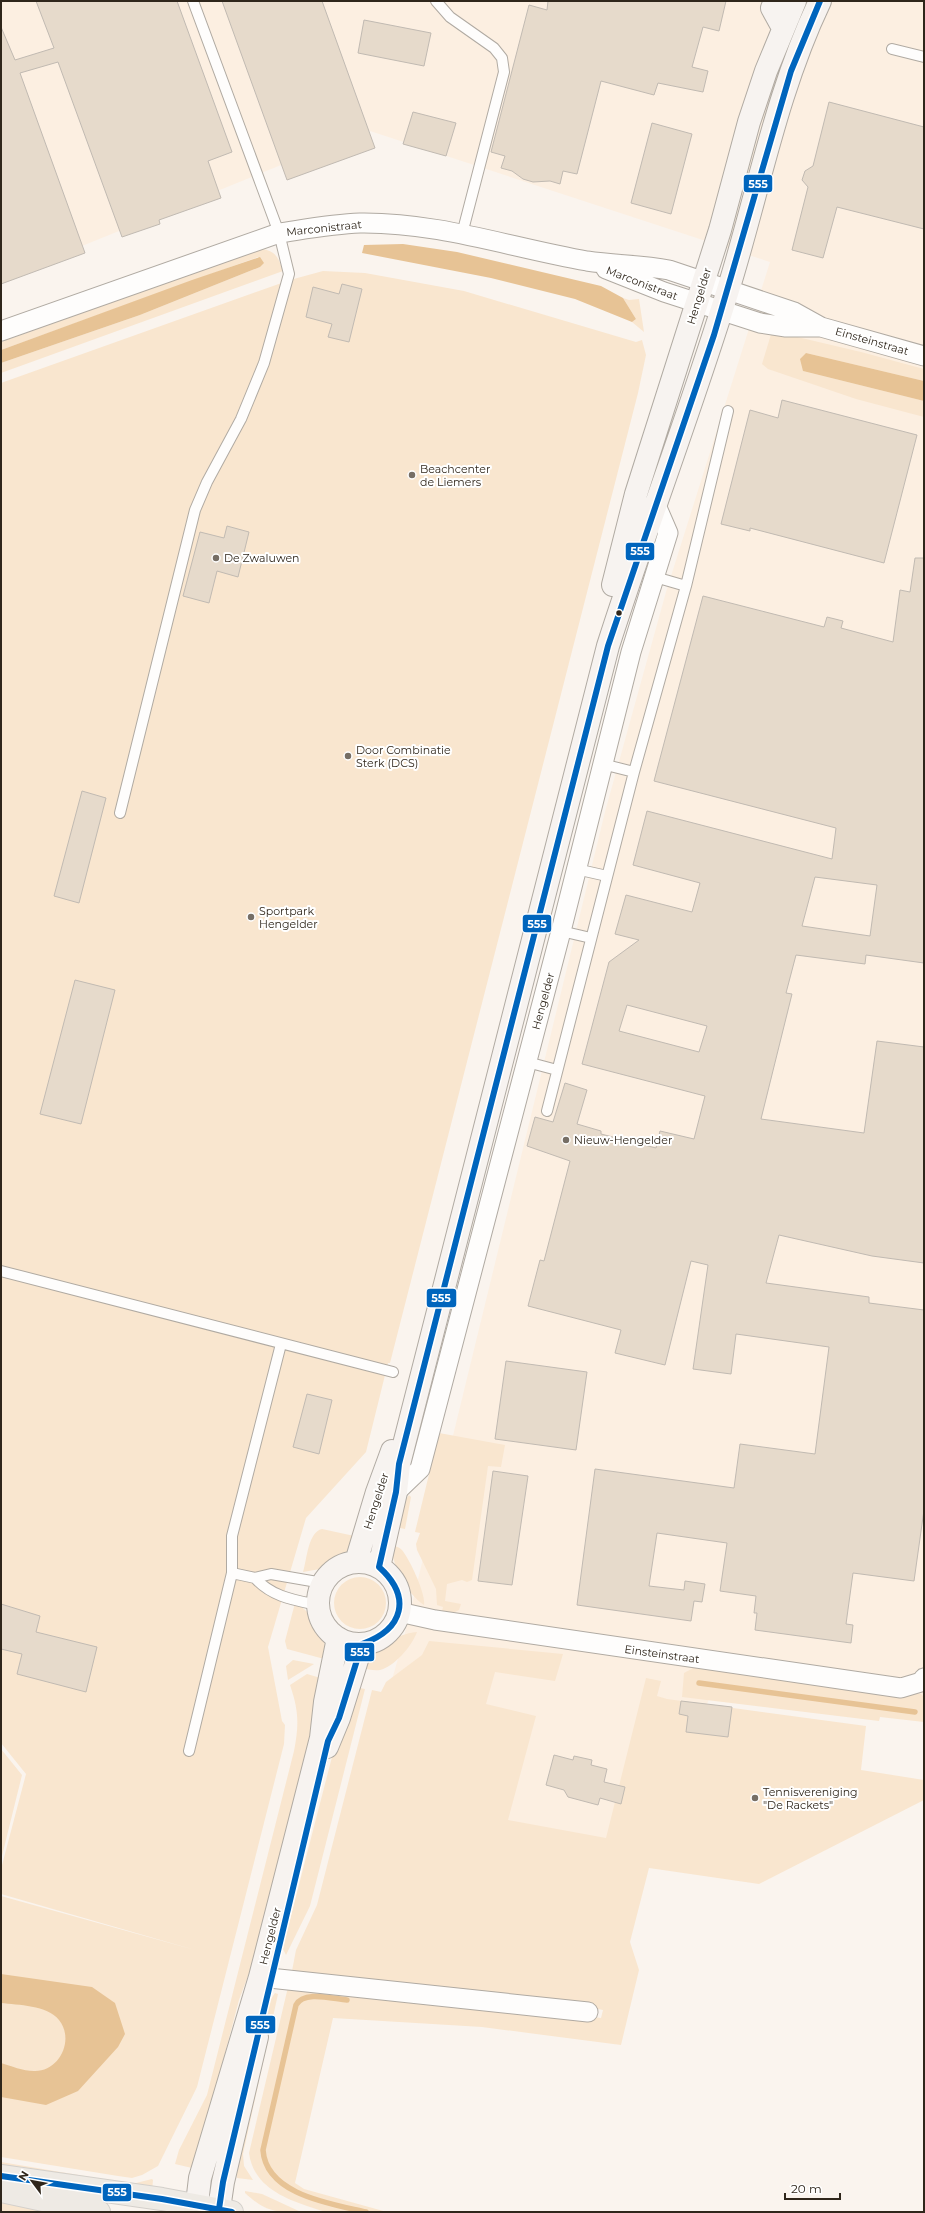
<svg xmlns="http://www.w3.org/2000/svg" width="925" height="2213" font-family="Montserrat,sans-serif">
<style>
.built{fill:#fcefe1}
.green{fill:#f9e6cf}
.water{fill:#e7c395}
.lines{fill:none;stroke-linecap:round;stroke-linejoin:round}
.stream{stroke:#e7c395;stroke-width:5.5}
.building{fill:#e6dacb;stroke:#c1bab2;fill-rule:evenodd}
.lane-casing{stroke:#b0aaa2;stroke-width:12}
.street-casing{stroke:#b0aaa2;stroke-width:21}
.secondary-casing{stroke:#b0aaa2;stroke-width:24}
.primary-casing{stroke:#d4d0cb;stroke-width:24}
.lane{stroke:#fefdfc;stroke-width:10}
.street{stroke:#fefdfc;stroke-width:19}
.secondary{stroke:#f7f3f0;stroke-width:22}
.primary{stroke:#eeeae4;stroke-width:22}
.bus-1-casing{stroke:#fff;stroke-width:9}
.bus-1{stroke:#0065bd;stroke-width:6}
.poi-dot{fill:#766e65;stroke:#fff;stroke-width:1.5}
.bus-dot{fill:#2f261b;stroke:#fff;stroke-width:1.5}
.labels{text-anchor:middle;stroke-width:4;stroke-linejoin:round;paint-order:stroke}
.street-label{font-size:11px;fill:#2f261b;stroke:#fff}
.poi-label{font-size:11px;fill:#2f261b;stroke:#fff;text-anchor:start}
.line-badge{stroke:#fff;stroke-width:1.5}
.badge-label{font-size:11px;text-anchor:middle;font-weight:bold;fill:#fff}
</style>
<rect width="100%" height="100%" fill="#faf4ee"/>
<path class="built" d="M 1,1 L 924,1 L 924,1712 L 709,1699 L 597,1981 L 315,1945 L 402,1645 L 605,812 L 666,592 L 770,262 L 367,130 L 1,279 Z"/>
<path class="green" d="M 261,249 C 275,250 279,258 283,271 L 1,373 L 1,363 L 140,315 L 260,267 L 258,257 L 1,350 L 1,342 Z
M 323,271 L 365,273 L 464,291 L 636,342 L 642,340 L 646,355 L 638,393 L 390,1363 L 388,1363 L 366,1452 L 306,1518 L 268,1647 L 282,1721 L 285,1725 L 284,1744 L 197,2087 L 158,2166 L 142,2175 L 132,2178 L 118,2176 L 1,2157 L 1,1896 L 195,1950 L 1,1894 L 1,1869 L 26,1774 L 1,1743 L 1,383 L 290,280 Z
M 623,298 L 629,300 L 639,299 L 644,332 L 632,322 L 636,319 Z
M 772,331 L 861,352 L 924,369 L 924,381 L 806,353 L 803,371 L 924,401 L 924,417 L 856,399 L 768,369 L 762,364 Z
M 439,1433 L 505,1445 L 501,1467 L 488,1466 L 472,1580 L 467,1582 L 462,1580 L 447,1584 L 445,1601 L 461,1604 L 459,1610 L 453,1613 L 442,1611 L 443,1607 L 437,1605 L 436,1589 L 417,1550 L 416,1544 L 420,1533 L 415,1532 Z
M 409,1495 L 411,1497 L 405,1529 L 395,1527 L 400,1508 Z
M 322,1529 L 359,1537 L 344,1555 L 320,1569 L 303,1572 C 307,1559 308,1532 322,1529 Z
M 391,1545 C 395,1546 399,1547 402,1550 C 410,1560 426,1594 424,1605 C 407,1594 392,1565 391,1545 Z
M334 1603a26 26 0 1 1 52 0a26 26 0 1 1-52 0Z
M 295,1603 C 313,1610 327,1643 328,1660 L 287,1649 L 285,1641 Z
M 417,1632 C 412,1646 394,1667 380,1670 C 374,1671 367,1669 361,1668 C 373,1649 395,1634 417,1632 Z
M 429,1641 L 563,1654 L 555,1681 L 495,1672 L 486,1704 L 536,1716 L 508,1820 L 606,1838 L 646,1678 L 661,1681 L 657,1696 L 667,1699 L 866,1726 L 861,1770 L 924,1780 L 924,1800 L 759,1884 L 649,1868 L 630,1942 L 639,1970 L 621,2045 L 482,2027 L 333,2018 L 295,2183 L 304,2189 L 387,2212 C 368,2212 347,2213 328,2212 C 321,2211 314,2208 307,2206 C 280,2197 253,2184 249,2153 L 288,1987 L 509,2006 L 601,2018 L 603,2010 L 578,2005 L 292,1971 L 296,1950 L 317,1905 L 372,1690 L 381,1692 L 386,1682 L 422,1655 Z
M 293,1660 L 314,1664 L 288,1680 L 286,1666 Z
M 697,1666 L 901,1694 L 921,1694 L 924,1697 L 924,1722 L 880,1717 L 879,1721 L 682,1697 L 684,1673 Z
M 307,1674 L 324,1679 L 270,1917 L 239,2000 L 208,2118 L 192,2168 L 175,2164 L 179,2150 L 207,2095 L 294,1751 C 299,1725 299,1711 290,1685 Z
M 355,1687 L 365,1689 L 310,1906 L 286,1955 L 283,1949 L 285,1939 L 333,1753 Z
M 1,1749 L 22,1775 L 1,1860 Z
M 275,1993 L 278,1994 L 243,2154 L 244,2166 L 253,2180 L 237,2178 L 235,2167 L 236,2144 L 269,2002 Z
M 1,2162 L 132,2184 L 152,2179 L 153,2180 L 152,2191 L 1,2173 Z
M 245,2191 L 262,2194 L 301,2212 C 273,2212 266,2212 245,2193 Z
M 1,2202 L 53,2212 L 1,2212 Z"/>
<path class="water" d="M 403,244 L 457,252 L 601,286 L 623,298 L 636,319 L 632,322 L 575,299 L 491,278 L 362,253 L 364,245 Z
M 260,257 L 264,263 L 260,267 L 140,315 L 1,363 L 1,350 L 192,280 Z
M 806,353 L 924,381 L 924,401 L 803,371 L 800,359 Z
M 1,1974 L 92,1987 L 115,2003 L 125,2034 L 118,2047 L 78,2091 L 46,2105 L 1,2097 L 1,2063 C 11,2066 23,2071 34,2071 C 59,2072 75,2040 59,2020 C 47,2005 18,2005 1,2003 Z"/>
<g class="lines">
<path class="stream" d="M 699,1683 L 915,1712
M 347,2000 C 333,1999 304,1990 296,2005 L 263,2150 C 266,2195 332,2204 366,2212"/>
</g>
<path class="building" d="M 36,1 L 177,1 L 232,152 L 208,161 L 221,198 L 159,220 L 160,224 L 122,237 L 58,62 L 20,73 L 85,253 L 1,284 L 1,27 L 15,60 L 54,48 Z
M 222,1 L 322,1 L 375,148 L 287,180 Z
M 548,1 L 726,1 L 719,31 L 703,27 L 692,67 L 708,71 L 703,92 L 658,83 L 654,95 L 601,81 L 577,174 L 563,171 L 560,184 L 550,181 L 533,182 L 523,179 L 512,171 L 501,168 L 505,156 L 491,152 L 529,5 L 547,10 Z
M 364,20 L 431,33 L 424,66 L 358,53 Z
M 829,102 L 924,127 L 924,229 L 837,207 L 823,258 L 792,250 L 808,187 L 802,180 L 805,171 L 813,166 Z
M 413,112 L 456,123 L 446,156 L 403,144 Z
M 652,123 L 692,134 L 671,214 L 631,203 Z
M 342,284 L 362,289 L 349,342 L 328,337 L 332,324 L 306,317 L 313,287 L 339,294 Z
M 782,400 L 917,435 L 884,563 L 750,528 L 750,531 L 721,524 L 750,410 L 778,418 Z
M 227,526 L 249,532 L 238,577 L 217,571 L 209,603 L 183,596 L 200,532 L 224,538 Z
M 915,558 L 924,558 L 924,963 L 866,955 L 865,964 L 796,955 L 786,993 L 792,994 L 761,1119 L 864,1133 L 877,1041 L 924,1047 L 924,1263 L 872,1256 L 779,1235 L 766,1283 L 869,1297 L 869,1303 L 924,1310 L 924,1510 L 914,1581 L 853,1573 L 846,1624 L 853,1625 L 851,1643 L 755,1630 L 757,1613 L 754,1613 L 756,1596 L 720,1591 L 727,1543 L 657,1533 L 649,1586 L 684,1590 L 685,1581 L 705,1584 L 702,1602 L 694,1601 L 691,1621 L 577,1605 L 595,1469 L 734,1488 L 740,1444 L 815,1454 L 829,1347 L 736,1334 L 731,1374 L 693,1369 L 708,1265 L 691,1261 L 665,1365 L 615,1353 L 621,1330 L 528,1306 L 540,1260 L 544,1261 L 570,1161 L 527,1146 L 535,1117 L 553,1122 L 565,1083 L 587,1090 L 577,1124 L 601,1131 L 601,1134 L 656,1148 L 660,1131 L 694,1139 L 705,1096 L 582,1064 L 609,962 L 639,940 L 615,934 L 626,895 L 692,912 L 700,883 L 633,865 L 647,811 L 832,859 L 836,828 L 654,781 L 703,596 L 824,627 L 827,617 L 843,621 L 841,628 L 893,642 L 900,590 L 910,592 ZM 815,877 L 877,885 L 870,936 L 802,926 ZM 627,1005 L 707,1026 L 699,1052 L 619,1031 Z
M 82,791 L 106,798 L 79,903 L 54,896 Z
M 75,980 L 115,990 L 81,1124 L 40,1114 Z
M 506,1361 L 587,1372 L 576,1450 L 495,1439 Z
M 307,1394 L 332,1400 L 319,1454 L 293,1447 Z
M 493,1471 L 528,1476 L 512,1585 L 478,1581 Z
M 1,1604 L 40,1616 L 36,1632 L 97,1647 L 86,1692 L 17,1674 L 22,1654 L 1,1649 Z
M 681,1701 L 732,1707 L 728,1737 L 686,1732 L 688,1716 L 679,1714 Z
M 554,1755 L 573,1760 L 574,1756 L 592,1760 L 591,1765 L 607,1769 L 604,1782 L 625,1787 L 621,1804 L 600,1798 L 598,1805 L 568,1797 L 564,1790 L 546,1785 Z"/>
<g class="lines">
<defs>
<path id="lane" d="M 436,1 L 450,17 L 494,48 L 502,58 L 504,72 L 462,234
M 892,49 L 924,57
M 655,577 L 686,586
M 602,764 L 634,772
M 120,813 L 195,510 L 207,482 L 241,419 L 264,363 L 289,274 L 279,233 L 193,1
M 576,869 L 607,876
M 561,931 L 591,938
M 527,1062 L 557,1070
M 547,1111 L 634,772 L 686,586 L 728,411
M 1,1271 L 393,1372
M 232,1573 L 255,1578 L 271,1574 L 323,1583
M 255,1578 C 272,1597 294,1600 318,1605
M 189,1751 L 232,1573 L 232,1536 L 281,1344"/>
<path id="street" d="M 606,269 L 664,292 L 760,323 L 786,327 L 819,327
M 1,331 L 279,233 C 306,229 333,224 360,223 C 438,222 512,248 587,261 C 614,265 642,265 669,270 L 794,312 L 821,327 L 924,356
M 396,1492 L 420,1469 L 561,931 L 631,652 L 668,533 L 655,503
M 399,1612 L 435,1620 L 901,1688 L 921,1682 L 924,1678
M 260,1977 L 588,2012"/>
<path id="secondary" d="M 775,1 L 772,8 L 783,28
M 613,585 L 636,494 L 720,230 L 749,122 L 766,71 L 795,1
M 356,1562 L 377,1492 L 392,1451
M318 1603a41 41 0 1 1 82 0a41 41 0 1 1-82 0Z
M 379,1567 L 396,1492 L 399,1464 L 608,646 C 646,527 691,410 728,290 C 758,194 776,93 820,1
M 327,1747 L 339,1718 L 362,1644
M 196,2212 L 200,2178 L 260,1977 L 321,1738 L 325,1702 L 338,1638
M 216,2212 L 219,2209 L 223,2182 L 257,2037"/>
<path id="primary" d="M 1,2176 L 162,2199 L 232,2212
M 1,2191 L 99,2212"/>
</defs>
<use href="#lane" class="lane-casing"/>
<use href="#street" class="street-casing"/>
<use href="#secondary" class="secondary-casing"/>
<use href="#primary" class="primary-casing"/>
<use href="#lane" class="lane"/>
<use href="#street" class="street"/>
<use href="#secondary" class="secondary"/>
<use href="#primary" class="primary"/>
<defs>
<path id="bus-1" d="M 1,2176 L 162,2199 L 232,2212
M 216,2212 L 219,2209 L 223,2182 L 328,1741 L 339,1718 L 362,1644 C 404,1629 412,1597 379,1567 L 396,1492 L 399,1464 L 608,646 L 714,335 L 791,71 L 820,1"/>
</defs>
<use href="#bus-1" class="bus-1-casing"/>
<use href="#bus-1" class="bus-1"/>
</g>
<g class="poi-dot">
<circle cx="412" cy="475" r="4"/>
<circle cx="216" cy="558" r="4"/>
<circle cx="348" cy="756" r="4"/>
<circle cx="251" cy="917" r="4"/>
<circle cx="566" cy="1140" r="4"/>
<circle cx="755" cy="1798" r="4"/>
</g>
<circle class="bus-dot" cx="619" cy="613" r="3.5"/>
<g class="labels">
<g class="street-label">
<text transform="translate(324 228) rotate(-6)" y="4">Marconistraat</text>
<text transform="translate(642 283) rotate(21)" y="4">Marconistraat</text>
<text transform="translate(699 296) rotate(-73)" y="4">Hengelder</text>
<text transform="translate(872 341) rotate(16)" y="4">Einsteinstraat</text>
<text transform="translate(543 1001) rotate(-75)" y="4">Hengelder</text>
<text transform="translate(376 1501) rotate(-72)" y="4">Hengelder</text>
<text transform="translate(662 1654) rotate(8)" y="4">Einsteinstraat</text>
<text transform="translate(270 1936) rotate(-76)" y="4">Hengelder</text>
</g>
<g class="poi-label">
<text x="420" y="473">Beachcenter<tspan x="420" dy="13">de Liemers</tspan></text>
<text x="224" y="562">De Zwaluwen</text>
<text x="356" y="754">Door Combinatie<tspan x="356" dy="13">Sterk (DCS)</tspan></text>
<text x="259" y="915">Sportpark<tspan x="259" dy="13">Hengelder</tspan></text>
<text x="574" y="1144">Nieuw-Hengelder</text>
<text x="763" y="1796">Tennisvereniging<tspan x="763" dy="13">"De Rackets"</tspan></text>
</g>
</g>
<g class="line-badge">
<rect x="743" y="174" width="30" height="19" rx="4" fill="#0065bd"/>
<rect x="625" y="542" width="30" height="19" rx="4" fill="#0065bd"/>
<rect x="522" y="914" width="30" height="19" rx="4" fill="#0065bd"/>
<rect x="426" y="1288" width="31" height="20" rx="4" fill="#0065bd"/>
<rect x="344" y="1642" width="31" height="20" rx="4" fill="#0065bd"/>
<rect x="245" y="2015" width="31" height="19" rx="4" fill="#0065bd"/>
<rect x="102" y="2183" width="30" height="19" rx="4" fill="#0065bd"/>
</g>
<g class="badge-label">
<text x="758" y="188">555</text>
<text x="640" y="555">555</text>
<text x="537" y="928">555</text>
<text x="441" y="1302">555</text>
<text x="360" y="1656">555</text>
<text x="260" y="2029">555</text>
<text x="117" y="2196">555</text>
</g>
<rect width="925" height="2213" fill="none" stroke="#2f261b" stroke-width="4"/>
<g transform="translate(32 2181) rotate(302)" stroke="#ffffff" stroke-width="3" paint-order="stroke">
<path d="M0-3L7 15L0 10L-7 15Z" fill="#2f261b"/>
<text y="-6" font-size="11" font-weight="bold" text-anchor="middle" fill="#2f261b">N</text>
</g>
<path d="M785 2193v6h55v-6" fill="none" stroke="#2f261b" stroke-width="2"/>
<text x="791" y="2193" font-size="12" fill="#2f261b" stroke="#ffffff" stroke-width="3" paint-order="stroke">20 m</text>
</svg>
